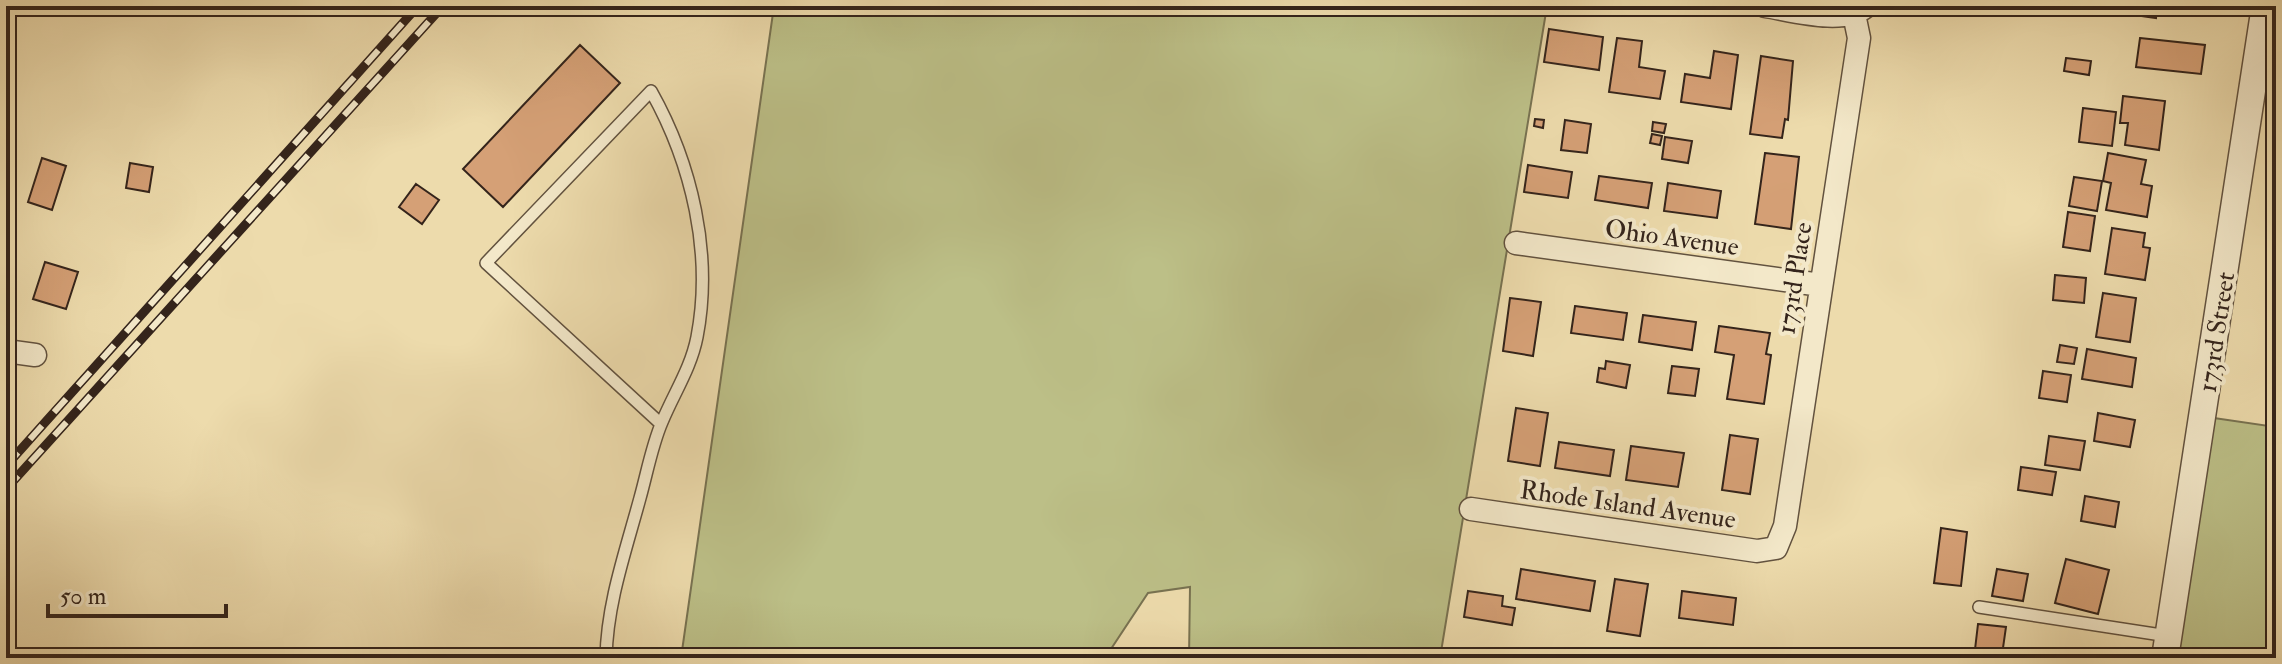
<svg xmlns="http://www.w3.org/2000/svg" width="2282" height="664" font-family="'IM FELL Double Pica',serif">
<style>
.green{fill:#bcbf87;stroke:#787251;stroke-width:2}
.building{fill:#d5a076;stroke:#34241b;stroke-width:2}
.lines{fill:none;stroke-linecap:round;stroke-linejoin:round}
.service-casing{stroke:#62523f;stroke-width:14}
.minor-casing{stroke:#62523f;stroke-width:25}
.tertiary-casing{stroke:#62523f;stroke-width:29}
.service{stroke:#f3e8c9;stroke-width:11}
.minor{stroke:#f3e8c9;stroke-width:22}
.tertiary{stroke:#f3e8c9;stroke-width:26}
.rail-casing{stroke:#34241b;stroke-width:9}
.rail{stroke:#f3e8c9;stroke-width:6;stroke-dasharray:18;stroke-linecap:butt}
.labels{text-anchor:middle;stroke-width:8;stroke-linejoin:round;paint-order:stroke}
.street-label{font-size:26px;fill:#34241b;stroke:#f3e8c9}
</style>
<rect width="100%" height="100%" fill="#eddbac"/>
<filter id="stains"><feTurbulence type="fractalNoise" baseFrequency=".0025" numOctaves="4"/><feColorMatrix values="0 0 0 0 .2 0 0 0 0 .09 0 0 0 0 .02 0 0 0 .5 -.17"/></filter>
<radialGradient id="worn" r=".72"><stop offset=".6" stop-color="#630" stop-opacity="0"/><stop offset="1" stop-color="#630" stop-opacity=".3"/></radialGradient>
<path class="green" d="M 774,6 L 1547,6 L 1440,658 L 1189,658 L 1190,587 L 1148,593 L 1105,658 L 681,658 Z
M 2214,418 L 2276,427 L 2276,658 L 2178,658 Z"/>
<path class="building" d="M 2106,6 L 2157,6 L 2156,18 L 2106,11 Z
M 1549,29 L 1603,37 L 1599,70 L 1544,62 Z
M 1617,38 L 1642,41 L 1639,67 L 1665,71 L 1660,99 L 1609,92 Z
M 2140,38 L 2205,45 L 2201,74 L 2136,67 Z
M 580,45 L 620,83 L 503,207 L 463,169 Z
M 1714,51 L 1738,55 L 1731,109 L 1681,102 L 1685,74 L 1710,78 Z
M 1761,56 L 1793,61 L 1788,120 L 1785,119 L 1782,138 L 1750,134 Z
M 2066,58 L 2091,61 L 2089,75 L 2064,71 Z
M 2123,96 L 2165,101 L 2159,150 L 2125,145 L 2128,123 L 2120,123 Z
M 2083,108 L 2116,112 L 2112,146 L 2079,142 Z
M 1535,119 L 1544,120 L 1543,128 L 1534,126 Z
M 1565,120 L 1591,124 L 1587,153 L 1561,150 Z
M 1653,122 L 1666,124 L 1664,133 L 1652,131 Z
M 1652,134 L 1662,136 L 1660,145 L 1650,143 Z
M 1665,137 L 1692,141 L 1688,163 L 1662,159 Z
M 1765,153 L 1799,157 L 1791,229 L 1755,224 Z
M 2108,153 L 2146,160 L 2141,184 L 2152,186 L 2147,217 L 2106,210 L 2111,183 L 2103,181 Z
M 42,158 L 66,166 L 52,210 L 28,202 Z
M 130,163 L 153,167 L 149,192 L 126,188 Z
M 1528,165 L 1572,172 L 1568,198 L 1524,192 Z
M 1599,176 L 1652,183 L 1648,208 L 1595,200 Z
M 2074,177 L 2102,181 L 2097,211 L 2069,206 Z
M 1668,183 L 1721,191 L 1717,218 L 1664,211 Z
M 416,184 L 439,200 L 422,224 L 399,207 Z
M 2068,212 L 2095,216 L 2090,251 L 2063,247 Z
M 2112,228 L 2145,233 L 2143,247 L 2150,248 L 2145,280 L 2105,274 Z
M 45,262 L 78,272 L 66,309 L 33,299 Z
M 2055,275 L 2086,278 L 2084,303 L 2053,300 Z
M 2103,293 L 2136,298 L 2130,342 L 2096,337 Z
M 1510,298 L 1541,302 L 1533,356 L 1503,351 Z
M 1575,306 L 1627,313 L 1623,340 L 1571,333 Z
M 1643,315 L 1696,322 L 1692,350 L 1639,342 Z
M 1719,326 L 1770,333 L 1766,354 L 1771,355 L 1764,404 L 1727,399 L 1734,355 L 1715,352 Z
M 2060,345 L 2077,348 L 2074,364 L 2057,362 Z
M 2087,349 L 2136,358 L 2132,387 L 2082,379 Z
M 1606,361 L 1630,365 L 1626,388 L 1597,382 L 1599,368 L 1605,369 Z
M 1672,366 L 1699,369 L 1695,396 L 1668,393 Z
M 2043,371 L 2071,375 L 2067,402 L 2039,398 Z
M 1516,408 L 1548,413 L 1540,466 L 1508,461 Z
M 2098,413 L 2135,420 L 2130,447 L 2094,441 Z
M 1730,435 L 1758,439 L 1750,494 L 1722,490 Z
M 2049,436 L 2085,441 L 2080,470 L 2045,465 Z
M 1559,442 L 1614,450 L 1610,476 L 1555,468 Z
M 1631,446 L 1684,453 L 1678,487 L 1626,480 Z
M 2021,467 L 2056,472 L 2052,495 L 2018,490 Z
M 2085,496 L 2119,502 L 2115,527 L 2081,521 Z
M 1941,528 L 1967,532 L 1961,586 L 1934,583 Z
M 2066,559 L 2109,570 L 2098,614 L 2055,603 Z
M 1521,569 L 1595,581 L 1590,611 L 1516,599 Z
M 1997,569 L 2028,574 L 2023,601 L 1992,596 Z
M 1615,579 L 1648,584 L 1640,636 L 1607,631 Z
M 1468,591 L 1503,596 L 1502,606 L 1515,608 L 1512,625 L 1464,617 Z
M 1682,591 L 1736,598 L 1733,625 L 1679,618 Z
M 1978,624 L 2006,627 L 2002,655 L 1988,654 L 1988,658 L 1974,658 Z"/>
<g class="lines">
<defs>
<path id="service" d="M 1979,607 L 2168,636
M 606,658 C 607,603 626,550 640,498 C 647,473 652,445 662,422 C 674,393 691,368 697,337 C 713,254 692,164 651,91 L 486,263 L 661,424"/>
<path id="minor" d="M 1765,6 C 1792,10 1843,25 1865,7
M 2257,74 L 2276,76
M 1516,243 L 1821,285
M 6,351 L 35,355
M 1471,509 L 1757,551 L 1776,548 L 1785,526 L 1859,38 L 1854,14"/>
<path id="tertiary" d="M 2165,658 L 2265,6"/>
</defs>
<use href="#service" class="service-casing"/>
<use href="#minor" class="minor-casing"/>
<use href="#tertiary" class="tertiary-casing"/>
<use href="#service" class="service"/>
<use href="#minor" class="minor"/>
<use href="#tertiary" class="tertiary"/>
<defs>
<path id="rail" d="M 6,466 L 418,6
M 6,489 L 443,6"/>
</defs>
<use href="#rail" class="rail-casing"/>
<use href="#rail" class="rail"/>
</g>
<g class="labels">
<g class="street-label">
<text transform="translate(1672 237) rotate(8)" y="9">Ohio Avenue</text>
<text transform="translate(1794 278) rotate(-81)" y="9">173rd Place</text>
<text transform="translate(2216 332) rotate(-81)" y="9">173rd Street</text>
<text transform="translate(1628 504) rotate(8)" y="9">Rhode Island Avenue</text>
</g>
</g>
<rect width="2282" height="664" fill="none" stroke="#eddbac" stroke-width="32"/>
<rect x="8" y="8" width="2266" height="648" fill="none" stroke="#34241b" stroke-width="4"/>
<rect x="16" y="16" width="2250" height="632" fill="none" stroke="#34241b" stroke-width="2"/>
<path d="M48 604v12h178v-12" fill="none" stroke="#34241b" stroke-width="4"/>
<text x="60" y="604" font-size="24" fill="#34241b" stroke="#f3e8c9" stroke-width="6" paint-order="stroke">50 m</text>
<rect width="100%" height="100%" filter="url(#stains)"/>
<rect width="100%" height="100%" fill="url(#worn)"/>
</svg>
